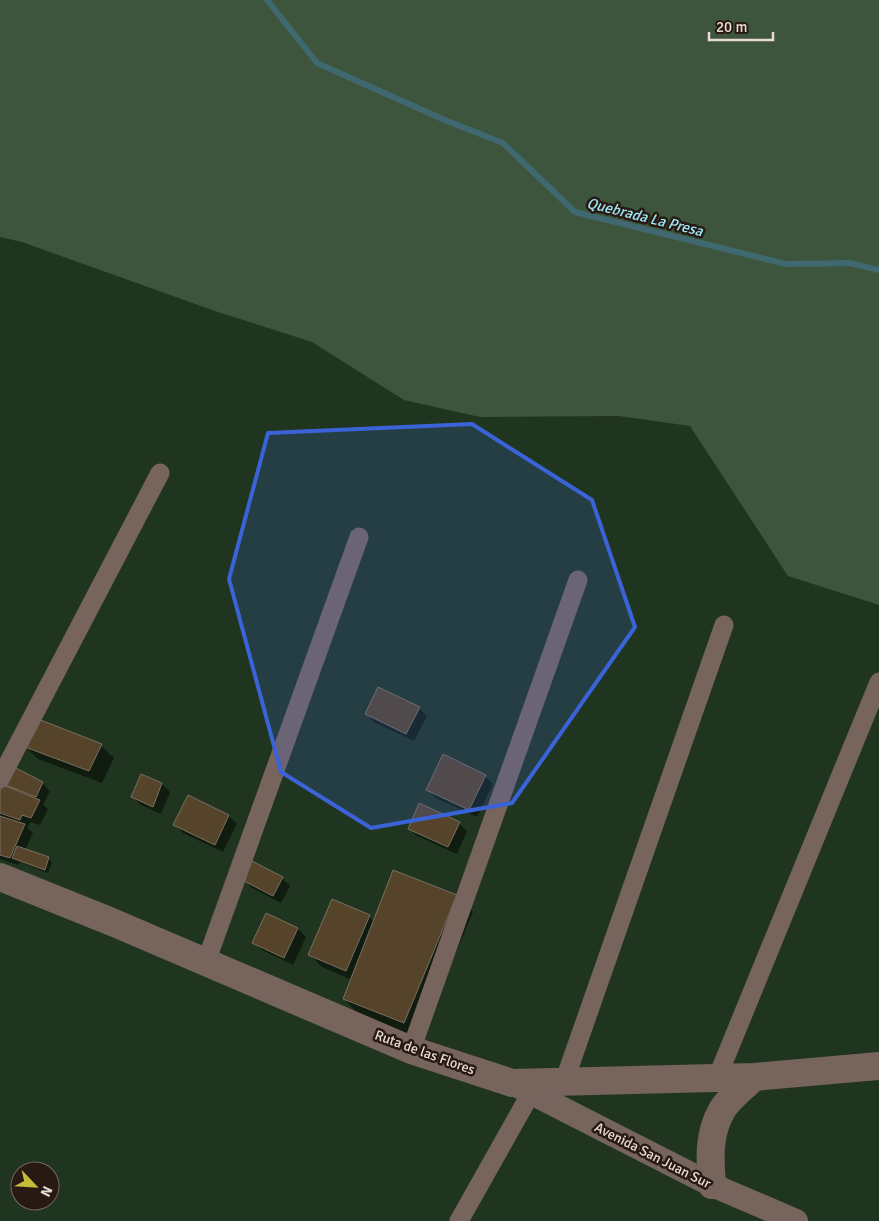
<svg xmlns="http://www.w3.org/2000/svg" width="879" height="1221" font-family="Signika,sans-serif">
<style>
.green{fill:#20351f;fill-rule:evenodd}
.forest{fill:#3e553d}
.shadow{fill:#0007}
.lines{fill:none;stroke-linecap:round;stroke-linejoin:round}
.stream{stroke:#406870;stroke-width:6}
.building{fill:#56442a;stroke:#7a6f60}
.minor{stroke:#76645d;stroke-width:19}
.tertiary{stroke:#76645d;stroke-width:24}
.secondary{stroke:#76645d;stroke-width:28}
.marked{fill:#3b63d8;fill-opacity:0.2;stroke:#3b63d8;stroke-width:4;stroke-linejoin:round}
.labels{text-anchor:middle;stroke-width:5;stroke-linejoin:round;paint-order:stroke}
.street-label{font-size:14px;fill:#e6dbd7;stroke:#281913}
.water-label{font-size:15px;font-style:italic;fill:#9be7f5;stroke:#281913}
</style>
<rect width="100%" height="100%" fill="#281913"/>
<path class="green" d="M 0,0 L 879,0 L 879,1221 L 0,1221 ZM 20,1171 L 50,1171 L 50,1201 L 20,1201 Z"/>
<path class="forest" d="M 0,0 L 879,0 L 879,605 L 788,576 L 690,426 L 619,416 L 480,417 L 404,400 L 312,342 L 215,311 L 22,242 L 0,237 Z"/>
<path class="shadow" d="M 419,708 L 427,716 L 414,741 L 374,722 L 366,714 Z
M 38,721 L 101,746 L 114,758 L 102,783 L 38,759 L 26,747 Z
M 141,776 L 162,784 L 170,792 L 161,814 L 141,805 L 132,797 Z
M 485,776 L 493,784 L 477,817 L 436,798 L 428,790 Z
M 42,783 L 50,791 L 43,805 L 48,809 L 40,825 L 30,822 L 27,828 L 33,833 L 25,850 L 48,858 L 52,862 L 48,873 L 20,862 L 18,865 L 0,859 L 0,794 L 11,790 L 5,784 Z
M 188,797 L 229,816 L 237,824 L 223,852 L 183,833 L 175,825 Z
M 459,823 L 467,831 L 457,854 L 417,836 L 409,828 Z
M 282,878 L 290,886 L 281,903 L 252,888 L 244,880 Z
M 457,896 L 473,912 L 420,1038 L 360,1015 L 344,999 L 352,980 L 322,967 L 310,955 L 369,916 L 374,922 Z
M 298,929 L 306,937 L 293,965 L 262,950 L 254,942 Z"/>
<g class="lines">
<path class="stream" d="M 267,0 L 317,63 L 447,121 L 503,143 L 575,212 L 786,264 L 850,263 L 879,270"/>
</g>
<path class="building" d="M 378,687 L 420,707 L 406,734 L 365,714 Z
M 38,719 L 102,744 L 89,771 L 25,747 Z
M 443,754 L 486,775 L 469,810 L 426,790 Z
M 12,766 L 43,782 L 36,797 L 3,784 Z
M 141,774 L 162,783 L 153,807 L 131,797 Z
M 3,785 L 40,800 L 31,818 L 22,815 L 20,820 L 0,813 L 0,791 Z
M 188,795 L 229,815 L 215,845 L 173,825 Z
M 419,803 L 460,822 L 448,847 L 408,829 Z
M 0,816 L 25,824 L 10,858 L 0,855 Z
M 17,846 L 49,857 L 45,870 L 12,858 Z
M 252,861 L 283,877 L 273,896 L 242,880 Z
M 393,870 L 457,895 L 404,1023 L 343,999 Z
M 332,899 L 370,915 L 346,971 L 308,955 Z
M 266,913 L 298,928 L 284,958 L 252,943 Z"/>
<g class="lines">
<path class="minor" d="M 0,779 L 160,473
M 206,962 L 359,537
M 411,1050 L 578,580
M 717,1078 L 879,682
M 564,1082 L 724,625
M 459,1221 L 531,1093"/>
<path class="tertiary" d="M 512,1083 L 712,1185 L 796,1221"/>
<path class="secondary" d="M 0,877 L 112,922 L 411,1050 L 512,1083 L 754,1077 L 879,1066
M 712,1185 C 710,1159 708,1134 722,1110 C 728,1099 745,1086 754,1077"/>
</g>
<path class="marked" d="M 472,424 L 592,500 L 635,627 L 512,803 L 371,828 L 281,772 L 229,579 L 268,433 Z"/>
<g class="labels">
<g class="street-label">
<text transform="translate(425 1052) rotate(20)" y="5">Ruta de las Flores</text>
<text transform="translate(653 1155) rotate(27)" y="5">Avenida San Juan Sur</text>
</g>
<g class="water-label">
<text transform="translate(645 217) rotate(14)" y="5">Quebrada La Presa</text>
</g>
</g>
<g transform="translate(35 1186) rotate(115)"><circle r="24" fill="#281913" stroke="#746761"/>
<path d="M0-4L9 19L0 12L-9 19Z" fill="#c7bb3c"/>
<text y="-8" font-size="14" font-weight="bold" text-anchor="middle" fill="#e6dbd7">N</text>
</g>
<path d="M709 32v8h64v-8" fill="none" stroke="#e6dbd7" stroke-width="2.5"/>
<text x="716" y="32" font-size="15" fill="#e6dbd7" stroke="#281913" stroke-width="4" paint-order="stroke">20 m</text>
</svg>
